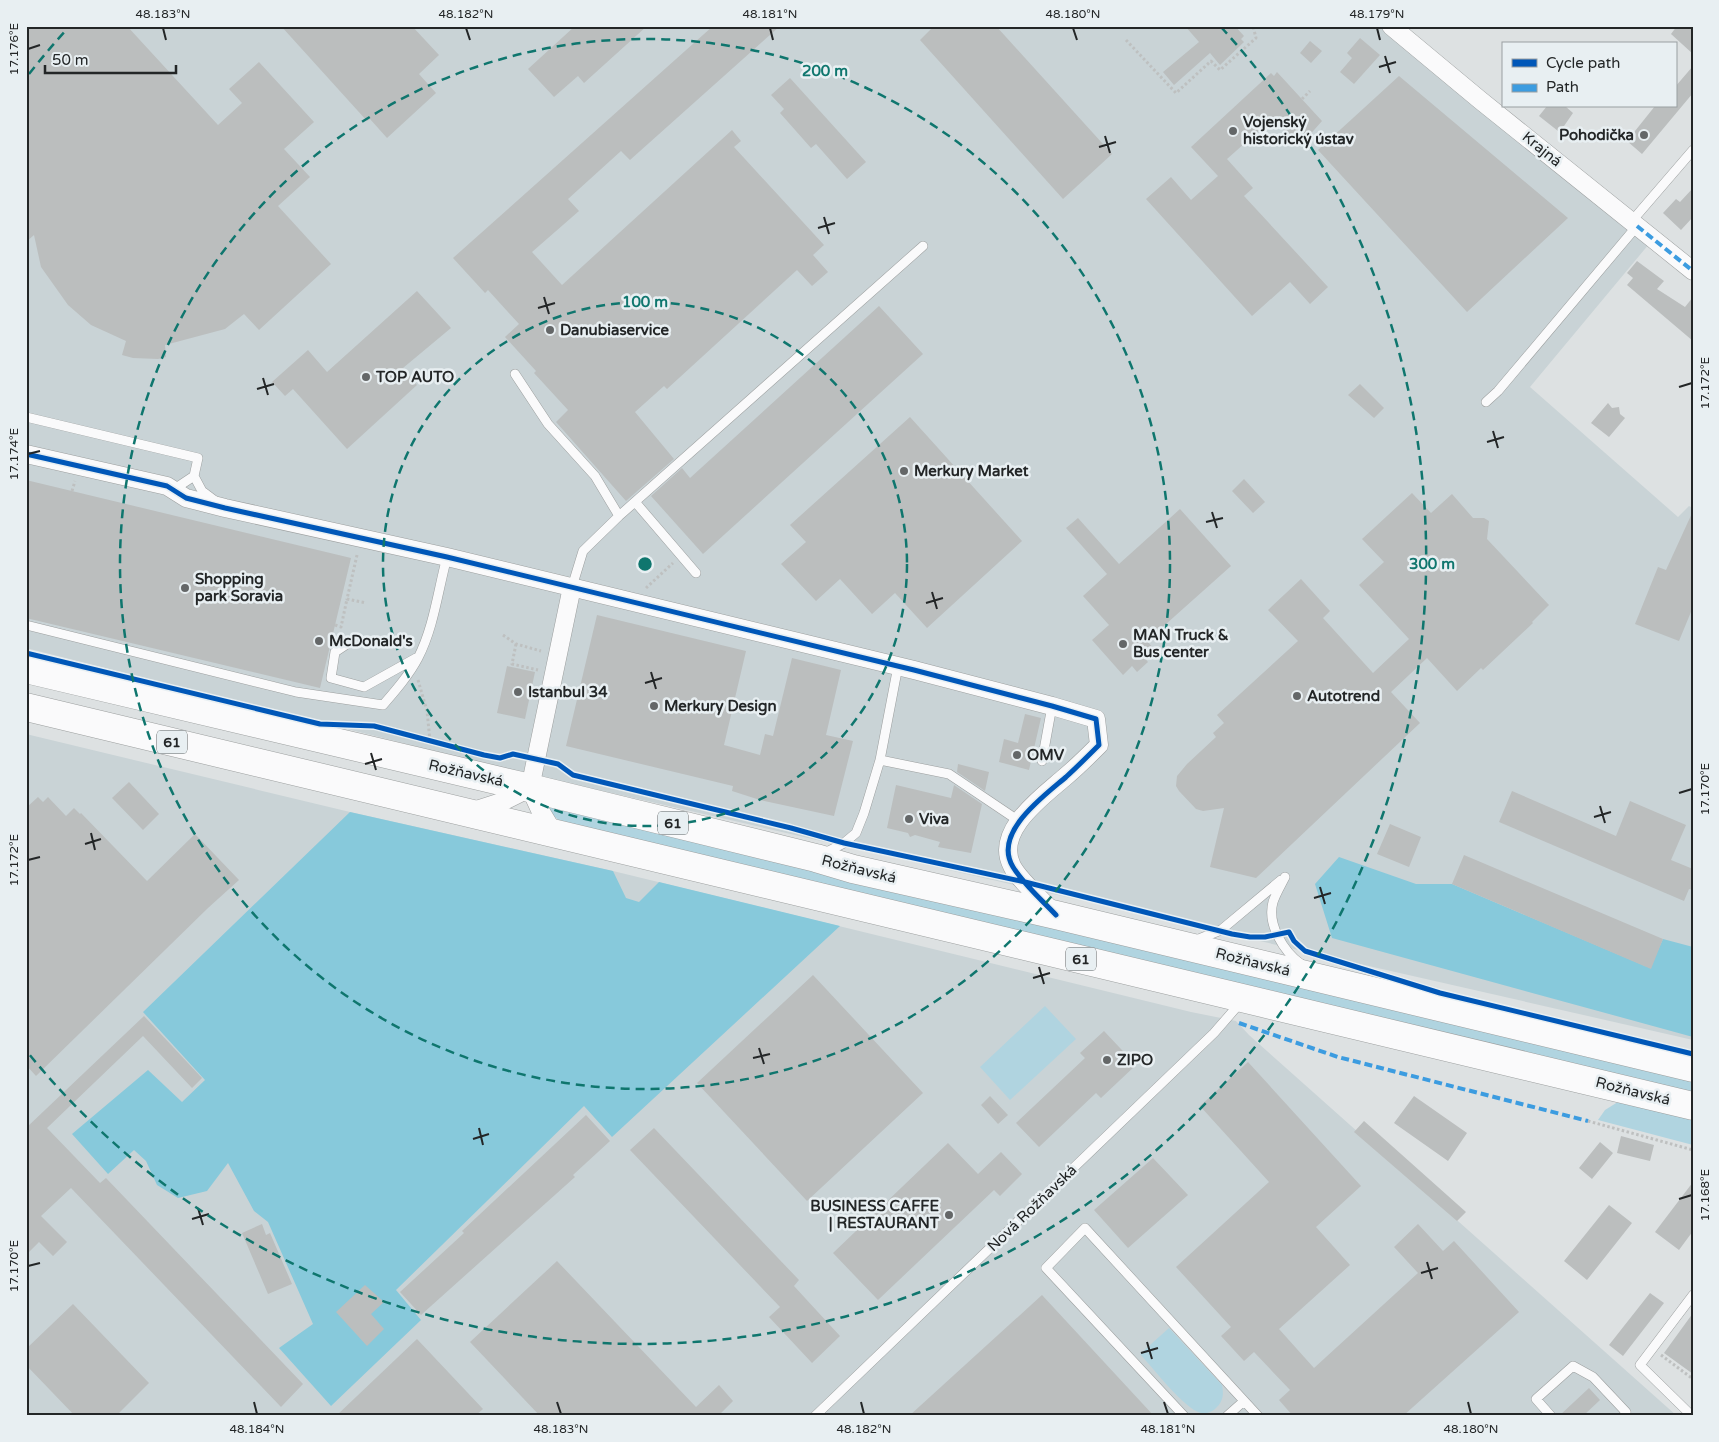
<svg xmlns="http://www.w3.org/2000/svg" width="1719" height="1442" font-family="'Varela Round',sans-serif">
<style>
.built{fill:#c9d3d6}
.green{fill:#b0d4e0}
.forest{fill:#87c9db}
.building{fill:#bbbebe}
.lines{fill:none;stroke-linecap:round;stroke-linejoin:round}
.service-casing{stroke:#9c9f9f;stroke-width:10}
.minor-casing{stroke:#9c9f9f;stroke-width:19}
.primary-casing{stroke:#9c9f9f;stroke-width:29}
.path{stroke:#bec0c0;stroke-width:3;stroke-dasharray:2.5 2.5;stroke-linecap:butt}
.service{stroke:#fafafb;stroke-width:9}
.minor{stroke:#fafafb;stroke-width:18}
.primary{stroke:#fafafb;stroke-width:28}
.quiet{stroke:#3c9ce0;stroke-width:4;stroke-dasharray:8 4;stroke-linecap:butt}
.cycleway-casing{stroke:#e8eff2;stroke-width:8}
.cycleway{stroke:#0057b8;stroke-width:5}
.ticks{fill:none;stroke:#232627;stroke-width:2}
.ring{fill:none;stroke:#0f766e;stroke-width:2.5;stroke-dasharray:9 6}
.poi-dot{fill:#646768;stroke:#e8eff2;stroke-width:2}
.labels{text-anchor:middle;stroke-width:5;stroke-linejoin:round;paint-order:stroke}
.shield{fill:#e8eff2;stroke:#5e6264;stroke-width:1}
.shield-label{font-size:14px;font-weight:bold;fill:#232627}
.poi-label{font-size:15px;font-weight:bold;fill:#232627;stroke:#e8eff2;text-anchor:start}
.street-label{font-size:15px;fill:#232627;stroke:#e8eff2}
.centre{fill:#0f766e;stroke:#e8eff2;stroke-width:2.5}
.ring-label{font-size:15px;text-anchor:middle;font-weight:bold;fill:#0f766e;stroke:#e8eff2;stroke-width:5;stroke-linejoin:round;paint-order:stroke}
.neatline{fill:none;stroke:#232627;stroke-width:2}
.ticks-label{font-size:12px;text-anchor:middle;fill:#232627}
</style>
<rect width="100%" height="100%" fill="#dde1e2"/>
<path class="built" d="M 26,26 L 1399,26 L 1659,232 L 1530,387 L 1678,517 L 1689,506 L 1693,508 L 1693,1040 L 502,768 L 26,648 Z
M 26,734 L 350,812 L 613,871 L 1191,1012 L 1236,1021 L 1249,1035 L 1677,1416 L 26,1416 Z"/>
<path class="green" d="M 544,802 L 1693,1079 L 1693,1094 L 561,822 L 549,812 Z
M 1045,1006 L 1076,1039 L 1010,1100 L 980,1067 Z
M 1621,1100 L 1693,1118 L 1693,1145 L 1598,1120 L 1605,1110 Z
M 1169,1328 L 1222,1385 C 1224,1395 1223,1402 1215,1409 C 1211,1412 1207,1414 1201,1413 C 1184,1409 1153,1368 1140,1354 Z"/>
<path class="forest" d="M 350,812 L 613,871 L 626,898 L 639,902 L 659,882 L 840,926 L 612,1137 L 584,1106 L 396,1290 L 421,1320 L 331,1406 L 279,1348 L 313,1324 L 268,1222 L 254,1211 L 228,1163 L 207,1191 L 178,1198 L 157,1185 L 146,1161 L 134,1150 L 108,1174 L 72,1134 L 148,1070 L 182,1102 L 205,1080 L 143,1012 Z
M 1339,857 L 1416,884 L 1452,884 L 1650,968 L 1663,939 L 1693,947 L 1693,1037 L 1332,938 L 1315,884 Z"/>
<path class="building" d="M 26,26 L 127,26 L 218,125 L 242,103 L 229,89 L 259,62 L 314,122 L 284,149 L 310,177 L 278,206 L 331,264 L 259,330 L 244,314 L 225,329 L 165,345 L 166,357 L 158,359 L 133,358 L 122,355 L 126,341 L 91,325 L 68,305 L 41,267 L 34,235 L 26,242 Z
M 281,26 L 412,26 L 439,55 L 419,74 L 436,93 L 387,138 L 370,119 L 367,121 Z
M 575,26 L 647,26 L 584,83 L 578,76 L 554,97 L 528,69 Z
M 713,26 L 780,26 L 630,160 L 621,151 L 568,199 L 579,211 L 532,252 L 562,285 L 732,130 L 741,141 L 734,147 L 824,245 L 813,255 L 828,272 L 812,286 L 797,270 L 667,389 L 664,386 L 635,412 L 674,459 L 626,501 L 556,422 L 568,410 L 534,373 L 536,371 L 505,337 L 519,324 L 488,290 L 485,293 L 453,258 Z
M 934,26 L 996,26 L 1112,154 L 1063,199 L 920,40 Z
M 1185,26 L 1235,26 L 1244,36 L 1241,39 L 1244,42 L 1220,65 L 1210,53 L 1174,85 L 1163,72 L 1199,42 Z
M 1677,26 L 1693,26 L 1693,54 L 1671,34 Z
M 1360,38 L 1380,55 L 1354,84 L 1340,72 L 1352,58 L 1347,53 Z
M 1310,41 L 1322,51 L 1311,63 L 1300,53 Z
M 1693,66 L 1693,93 L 1642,154 L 1627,141 L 1655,106 L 1675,106 L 1675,87 Z
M 1277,72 L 1322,121 L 1307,138 L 1304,135 L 1296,143 L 1273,118 L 1227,159 L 1253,188 L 1244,196 L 1328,287 L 1310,304 L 1290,282 L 1252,316 L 1146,199 L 1171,177 L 1191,200 L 1218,176 L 1191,147 L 1271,73 L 1274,76 Z
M 1399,76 L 1568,218 L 1467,312 L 1318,150 Z
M 790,78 L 866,162 L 847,179 L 816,144 L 811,148 L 780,113 L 784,109 L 771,95 Z
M 1547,106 L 1565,106 L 1573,113 L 1564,126 L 1563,126 L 1558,131 L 1539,116 Z
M 1693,188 L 1693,217 L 1681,230 L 1663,213 L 1676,199 L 1680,202 Z
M 1637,261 L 1664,281 L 1657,289 L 1685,307 L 1693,297 L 1693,341 L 1627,285 L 1633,278 L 1627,273 Z
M 417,291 L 451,328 L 403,368 L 417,385 L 347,449 L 293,389 L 285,396 L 272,382 L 308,350 L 327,372 Z
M 879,306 L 923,354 L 703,554 L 651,496 L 682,468 L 690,478 Z
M 1360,384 L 1384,408 L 1374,418 L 1348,395 Z
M 1608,403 L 1612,408 L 1619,407 L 1620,414 L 1625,418 L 1609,437 L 1591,423 Z
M 910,417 L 1022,541 L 927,628 L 895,593 L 872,614 L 840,579 L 816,601 L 781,564 L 806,542 L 790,525 Z
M 1244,479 L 1265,502 L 1253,513 L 1232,491 Z
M 26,480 L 351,558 L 320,688 L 26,618 Z
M 1412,493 L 1431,513 L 1452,494 L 1473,518 L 1484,518 L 1489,521 L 1487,539 L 1549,605 L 1532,622 L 1533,623 L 1483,670 L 1481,668 L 1457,691 L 1427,658 L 1391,692 L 1420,723 L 1256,878 L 1210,867 L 1224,808 L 1203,811 L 1196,809 L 1179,791 L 1176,786 L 1177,776 L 1187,764 L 1216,737 L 1213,733 L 1224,723 L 1217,715 L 1298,641 L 1268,610 L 1301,579 L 1330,611 L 1323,618 L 1373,673 L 1409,639 L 1359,585 L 1384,562 L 1362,539 Z
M 1180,509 L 1231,566 L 1147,641 L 1153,648 L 1143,656 L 1148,662 L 1137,672 L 1132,666 L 1123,675 L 1092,640 L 1109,625 L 1083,596 L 1107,574 L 1066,528 L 1078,518 L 1119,564 Z
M 1693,511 L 1693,607 L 1679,641 L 1635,624 L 1658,567 L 1666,570 Z
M 597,615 L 746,651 L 724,745 L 760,755 L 765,734 L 773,736 L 792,658 L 841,670 L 826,735 L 853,741 L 834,816 L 760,800 L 732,791 L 733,786 L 566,746 Z
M 507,666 L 535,672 L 525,719 L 497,713 Z
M 1025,714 L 1041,718 L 1029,770 L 999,762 L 1004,739 L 1018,743 Z
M 958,764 L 989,772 L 985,791 L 957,772 Z
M 129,782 L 159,814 L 143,830 L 112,798 Z
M 896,785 L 951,798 L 954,785 L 982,804 L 971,853 L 938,847 L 940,842 L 915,835 L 910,837 L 908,833 L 887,828 Z
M 1512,791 L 1616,836 L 1630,801 L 1686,825 L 1671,860 L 1693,869 L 1693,890 L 1689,889 L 1684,901 L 1499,822 Z
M 38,797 L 43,802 L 48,797 L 66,816 L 74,808 L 80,814 L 81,813 L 147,881 L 195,834 L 239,880 L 208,908 L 36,1076 L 26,1065 L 26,808 Z
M 1390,824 L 1421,837 L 1409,867 L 1377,854 Z
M 1464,855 L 1663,939 L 1651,969 L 1452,884 Z
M 813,975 L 923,1093 L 807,1201 L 697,1083 Z
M 144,1016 L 202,1078 L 192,1088 L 143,1036 L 47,1128 L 100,1183 L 106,1178 L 303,1384 L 281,1407 L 71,1188 L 41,1216 L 67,1242 L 53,1256 L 39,1242 L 26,1255 L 26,1128 Z
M 1104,1031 L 1136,1065 L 1101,1098 L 1096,1093 L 1039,1147 L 1016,1123 L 1085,1058 L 1080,1053 Z
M 1248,1062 L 1361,1186 L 1316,1227 L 1350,1265 L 1279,1329 L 1314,1368 L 1418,1273 L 1394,1247 L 1418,1224 L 1443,1251 L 1454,1241 L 1519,1312 L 1403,1416 L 1293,1416 L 1279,1400 L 1290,1390 L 1254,1352 L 1244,1361 L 1221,1336 L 1231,1327 L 1176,1267 L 1269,1182 L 1200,1106 Z
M 990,1096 L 1008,1115 L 998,1124 L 981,1105 Z
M 1414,1096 L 1467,1133 L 1448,1161 L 1394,1123 Z
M 586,1115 L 610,1141 L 573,1175 L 575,1177 L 421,1315 L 400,1292 L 464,1233 L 462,1231 Z
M 1364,1121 L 1466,1212 L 1457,1221 L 1354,1132 Z
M 654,1128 L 799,1280 L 794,1286 L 840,1336 L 812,1363 L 769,1317 L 780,1307 L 630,1150 Z
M 1621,1136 L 1654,1145 L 1650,1161 L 1617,1153 Z
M 1600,1142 L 1613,1153 L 1592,1179 L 1579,1168 Z
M 948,1143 L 978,1174 L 1001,1152 L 1022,1174 L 1000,1196 L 994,1190 L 878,1300 L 833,1253 Z
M 1153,1158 L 1188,1195 L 1128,1248 L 1094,1210 Z
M 1693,1182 L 1693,1231 L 1679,1250 L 1655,1232 Z
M 1609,1205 L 1632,1223 L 1587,1280 L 1564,1261 Z
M 262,1224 L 266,1235 L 270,1233 L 292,1284 L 268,1294 L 242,1233 Z
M 557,1261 L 696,1407 L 719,1385 L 733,1401 L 718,1416 L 540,1416 L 470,1342 Z
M 365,1285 L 384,1302 L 371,1314 L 384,1329 L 367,1346 L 336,1312 Z
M 1650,1293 L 1664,1303 L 1623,1356 L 1609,1345 Z
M 1042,1295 L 1154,1416 L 909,1416 Z
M 73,1304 L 149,1383 L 116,1416 L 75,1416 L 26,1365 L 26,1349 Z
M 1693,1313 L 1693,1374 L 1664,1353 Z
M 417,1339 L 483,1409 L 475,1416 L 336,1416 Z
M 1589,1388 L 1600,1400 L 1583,1416 L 1559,1416 Z"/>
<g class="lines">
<defs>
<path id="service" d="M 1631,222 L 1693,150
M 515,374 L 548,424 L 595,476 L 619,516
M 1486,402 L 1498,391 L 1637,226
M 26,417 L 198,458 L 194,476 L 202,491 L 214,500
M 173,490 L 194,476
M 636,503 L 696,573
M 572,587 L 583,551 L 619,516 L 923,246
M 26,625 L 296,692 L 383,705 C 396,690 409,675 418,658 C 434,627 438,590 447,557
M 350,642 L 335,652 L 331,678 L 364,687 L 416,658
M 880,760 L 949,774 L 1019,821
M 1042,761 L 1052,706
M 823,854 L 844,843 L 856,833 L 864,813 L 880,760 L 898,666
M 1285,877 C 1281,885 1276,893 1273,902 C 1267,924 1283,951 1301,964
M 1194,941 L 1221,930 L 1281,880
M 815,1416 L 1214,1033 L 1241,1002
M 1184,1416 L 1046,1268 L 1085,1228 L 1258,1416
M 1227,1416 L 1244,1401
M 1551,1416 L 1536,1399 L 1573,1366 L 1593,1377 L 1626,1412 L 1623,1416
M 1692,1416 L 1640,1365 L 1693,1295"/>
<path id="minor" d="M 1391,26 L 1480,100 L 1693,271
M 26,454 L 167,486 L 186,498 L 225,508 L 447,557 L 914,670 L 1052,706 L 1096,719 L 1099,745 C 1088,756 1077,767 1065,777 C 1042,797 994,831 1012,866 C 1018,879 1045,903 1056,915
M 470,812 L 504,801 L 530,788
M 553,832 L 541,812 L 530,788 L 572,587"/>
<path id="primary" d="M 26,669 L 530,788 L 816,858 L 853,869 L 1056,915 L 1693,1068
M 26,707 L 1693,1106"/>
</defs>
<use href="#service" class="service-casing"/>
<use href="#minor" class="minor-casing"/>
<use href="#primary" class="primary-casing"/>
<path class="path" d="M 1126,40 L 1176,93 L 1211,61 L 1220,70 L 1256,38 L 1253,26
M 1302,99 L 1310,91
M 72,491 L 75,481
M 357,555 L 347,599 L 366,603
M 646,588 L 673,563
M 335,625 L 341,627 L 347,599
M 503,635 L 516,644 L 541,651
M 516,644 L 512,664 L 538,670
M 418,680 L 427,711 L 430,741
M 499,757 L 513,754
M 1588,1121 L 1693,1150
M 1661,1355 L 1693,1379"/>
<use href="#service" class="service"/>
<use href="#minor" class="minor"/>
<use href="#primary" class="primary"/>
<path class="quiet" d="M 1637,226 L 1693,271
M 1239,1023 L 1338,1057 L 1588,1121"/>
<defs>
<path id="cycleway" d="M 26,454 L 167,486 L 186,498 L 225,508 L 447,557 L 914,670 L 1052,706 L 1096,719 L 1099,745 C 1088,756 1077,767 1066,777 C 1044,796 992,833 1013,867 C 1024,885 1042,900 1056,915
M 26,653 L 320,724 L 374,726 L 484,755 L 500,758 L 513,754 L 558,764 L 573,775 L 791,828 L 844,843 L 1025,882 L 1232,934 L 1250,937 L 1265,937 L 1289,932 L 1294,941 L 1305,951 L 1440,993 L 1693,1054"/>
</defs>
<use href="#cycleway" class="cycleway-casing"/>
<use href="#cycleway" class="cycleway"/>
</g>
<path class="ticks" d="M 163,28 L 166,40M 466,28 L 470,40M 770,28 L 773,40M 1073,28 L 1077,40M 1377,28 L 1380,40M 28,49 L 40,45M 1385,56 L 1390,73M 1379,67 L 1396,62M 1105,136 L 1110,153M 1099,147 L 1116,142M 824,217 L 829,234M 818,228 L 835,223M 544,297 L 549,314M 538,308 L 555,303M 263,378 L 268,395M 1679,387 L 1692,383M 257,389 L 274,384M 1493,431 L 1498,448M 1487,442 L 1504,437M 28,454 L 40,451M 1212,512 L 1217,528M 1206,522 L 1223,518M 932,592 L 937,609M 926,603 L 943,598M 651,672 L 656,689M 645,683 L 662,678M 371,753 L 376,770M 365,764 L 382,759M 1679,793 L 1692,789M 1600,806 L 1605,823M 1594,817 L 1611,812M 91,833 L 95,850M 85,844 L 101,839M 28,860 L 40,857M 1320,887 L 1325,904M 1314,898 L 1331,893M 1039,967 L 1044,984M 1033,978 L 1050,973M 759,1048 L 764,1064M 753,1058 L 770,1054M 479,1128 L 483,1145M 473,1139 L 489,1134M 1679,1199 L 1692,1195M 198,1208 L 203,1225M 192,1219 L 209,1214M 1427,1262 L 1432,1279M 28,1266 L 40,1263M 1421,1273 L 1438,1268M 1147,1342 L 1152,1359M 1141,1353 L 1158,1348M 254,1402 L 257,1414M 557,1402 L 561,1414M 861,1402 L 864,1414M 1164,1402 L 1168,1414M 1468,1402 L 1471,1414"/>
<g class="ring">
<circle cx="645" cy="564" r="262"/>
<circle cx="645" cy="564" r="525"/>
<path d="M29 74A787 787 0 0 1 69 27M1221 27A787 787 0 1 1 29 1054"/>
</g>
<g class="poi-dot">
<circle cx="1233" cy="131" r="5"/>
<circle cx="1644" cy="135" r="5"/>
<circle cx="550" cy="330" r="5"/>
<circle cx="366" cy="377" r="5"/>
<circle cx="904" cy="471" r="5"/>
<circle cx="185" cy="588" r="5"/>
<circle cx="319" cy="641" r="5"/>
<circle cx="1123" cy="644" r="5"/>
<circle cx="518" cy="692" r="5"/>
<circle cx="1297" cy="696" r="5"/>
<circle cx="654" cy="706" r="5"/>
<circle cx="1017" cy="755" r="5"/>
<circle cx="909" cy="819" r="5"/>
<circle cx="1107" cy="1060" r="5"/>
<circle cx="949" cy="1215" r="5"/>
</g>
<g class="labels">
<g class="shield">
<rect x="157" y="730.5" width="30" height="23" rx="4"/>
<rect x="658" y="811.5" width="30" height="23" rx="4"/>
<rect x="1066" y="947.5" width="30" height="23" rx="4"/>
</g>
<g class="shield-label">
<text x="172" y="747">61</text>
<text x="673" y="828">61</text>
<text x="1081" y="964">61</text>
</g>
<g class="poi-label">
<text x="1243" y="127">Vojenský<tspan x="1243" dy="17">historický ústav</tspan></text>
<text x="1634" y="140" text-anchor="end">Pohodička</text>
<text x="560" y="335">Danubiaservice</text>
<text x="376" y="382">TOP AUTO</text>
<text x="914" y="476">Merkury Market</text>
<text x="195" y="584">Shopping<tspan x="195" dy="17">park Soravia</tspan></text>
<text x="1133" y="640">MAN Truck &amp;<tspan x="1133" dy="17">Bus center</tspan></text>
<text x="329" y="646">McDonald's</text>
<text x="528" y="697">Istanbul 34</text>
<text x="1307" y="701">Autotrend</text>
<text x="664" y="711">Merkury Design</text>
<text x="1027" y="760">OMV</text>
<text x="919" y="824">Viva</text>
<text x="1117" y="1065">ZIPO</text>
<text x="939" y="1211" text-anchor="end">BUSINESS CAFFE<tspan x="939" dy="17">| RESTAURANT</tspan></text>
</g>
<g class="street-label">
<text transform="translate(1542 149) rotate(39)" y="5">Krajná</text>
<text transform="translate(466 773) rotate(13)" y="5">Rožňavská</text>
<text transform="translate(859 869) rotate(14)" y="5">Rožňavská</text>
<text transform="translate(1253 962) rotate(14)" y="5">Rožňavská</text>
<text transform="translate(1633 1091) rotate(14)" y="5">Rožňavská</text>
<text transform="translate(1032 1208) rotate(-44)" y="5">Nová Rožňavská</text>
</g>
</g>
<circle cx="645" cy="564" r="8" class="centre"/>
<g class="ring-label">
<text x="825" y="76">200 m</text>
<text x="645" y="307">100 m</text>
<text x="1432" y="569">300 m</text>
</g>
<rect width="1719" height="1442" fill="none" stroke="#e8eff2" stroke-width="55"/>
<rect x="1502" y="42" width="175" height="65" fill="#e8eff2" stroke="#999fa1"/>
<rect x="1512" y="59" width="25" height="8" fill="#0057b8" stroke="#999fa1"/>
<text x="1546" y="68" font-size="15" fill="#232627">Cycle path</text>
<rect x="1512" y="84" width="25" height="8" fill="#3c9ce0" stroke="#999fa1"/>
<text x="1546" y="92" font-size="15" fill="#232627">Path</text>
<path d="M45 65v8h131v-8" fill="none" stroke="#232627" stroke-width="2.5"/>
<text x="52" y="65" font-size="15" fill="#232627" stroke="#e8eff2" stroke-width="4" paint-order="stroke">50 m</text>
<rect x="28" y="28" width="1664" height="1386" class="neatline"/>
<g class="ticks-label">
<text x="163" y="18">48.183°N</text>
<text x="466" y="18">48.182°N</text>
<text x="770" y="18">48.181°N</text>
<text x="1073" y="18">48.180°N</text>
<text x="1377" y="18">48.179°N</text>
<text transform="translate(14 49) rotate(-90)" y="4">17.176°E</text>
<text transform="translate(1705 383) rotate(-90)" y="4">17.172°E</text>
<text transform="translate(14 454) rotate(-90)" y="4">17.174°E</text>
<text transform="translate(1705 789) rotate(-90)" y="4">17.170°E</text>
<text transform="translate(14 860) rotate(-90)" y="4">17.172°E</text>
<text transform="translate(1705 1195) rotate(-90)" y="4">17.168°E</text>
<text transform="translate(14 1266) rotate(-90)" y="4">17.170°E</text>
<text x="257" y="1433">48.184°N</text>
<text x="561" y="1433">48.183°N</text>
<text x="864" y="1433">48.182°N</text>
<text x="1168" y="1433">48.181°N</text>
<text x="1471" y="1433">48.180°N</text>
</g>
</svg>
